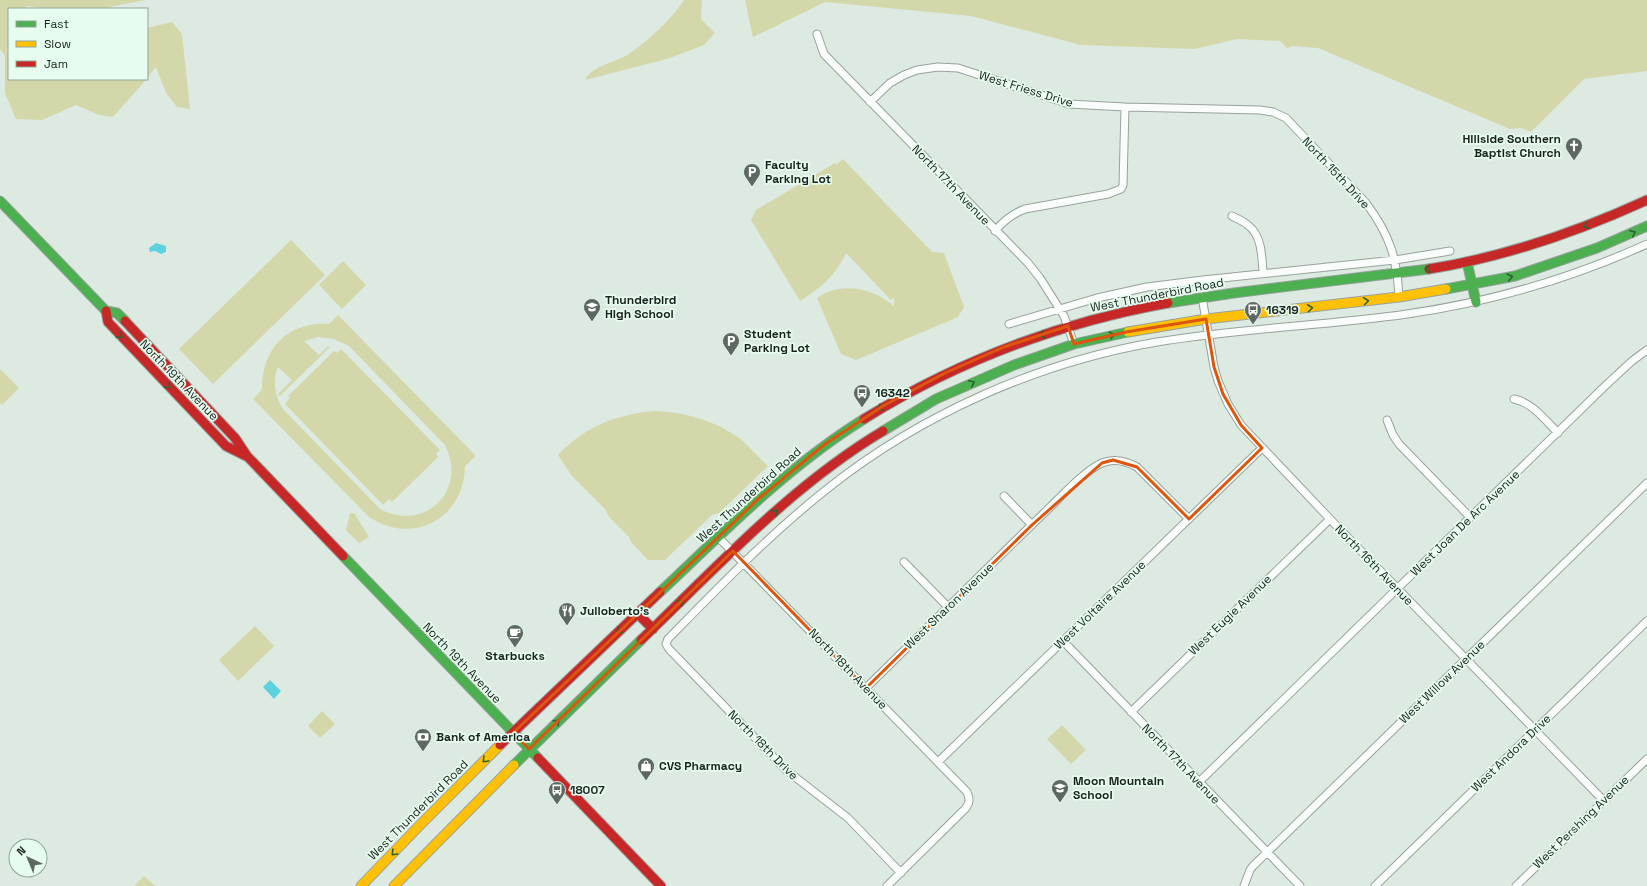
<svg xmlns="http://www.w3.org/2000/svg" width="1647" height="886" font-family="'Space Grotesk',sans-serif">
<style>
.green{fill:#d3d7a9;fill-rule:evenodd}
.water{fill:#5ed1df}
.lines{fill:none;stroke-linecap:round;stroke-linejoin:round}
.street-casing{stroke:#98a29c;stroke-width:9}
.fast-casing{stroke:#98a29c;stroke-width:11}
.slow-casing{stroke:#98a29c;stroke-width:11}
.jam-casing{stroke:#98a29c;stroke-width:11}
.street{stroke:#fafcfb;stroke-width:7}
.fast{stroke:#4caf50;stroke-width:9}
.slow{stroke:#ffc107;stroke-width:9}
.jam{stroke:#c62828;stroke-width:9}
.oneway{stroke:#306134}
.marked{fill:none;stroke:#de560d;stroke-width:3;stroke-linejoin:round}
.labels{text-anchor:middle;stroke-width:3.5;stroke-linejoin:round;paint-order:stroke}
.street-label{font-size:12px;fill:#19221d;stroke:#e5fcee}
.poi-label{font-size:12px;font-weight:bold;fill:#19221d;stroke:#e5fcee;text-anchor:start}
</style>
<rect width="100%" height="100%" fill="#ddeae2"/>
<path class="green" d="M 0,0 L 145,0 L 100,9 L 49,9 L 26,6 L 28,9 L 9,9 L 9,79 L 147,79 L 147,28 L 172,22 L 182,34 L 190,109 L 177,107 L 166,93 L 156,67 L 145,81 L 113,117 L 99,115 L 76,105 L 42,120 L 16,119 L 5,93 L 5,56 L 0,49 Z
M 684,0 L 702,0 L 701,19 L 715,33 L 704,45 L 667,59 L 585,80 C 590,67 618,61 629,54 C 649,40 671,20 684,0 Z
M 745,0 L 1647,0 L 1647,71 L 1584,79 L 1531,132 L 1521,128 L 1510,129 L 1318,48 L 1293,46 L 1287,48 L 1280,41 L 1237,39 L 1195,49 L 1081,45 L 971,16 L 825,2 L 753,37 Z
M 843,159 L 932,252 L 944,253 L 964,307 L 958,317 L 856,360 L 841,354 L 817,298 C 842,281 872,288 894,306 L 894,297 L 891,300 L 846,253 C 834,277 822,287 800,301 L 751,220 L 756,210 L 835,163 L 836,165 Z
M 291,240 L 325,275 L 213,384 L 179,349 Z
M 343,261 L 366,285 L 342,309 L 319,285 Z
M 338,315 L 476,456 L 465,466 C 464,519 413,546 369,517 L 253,399 L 262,390 C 261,349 288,321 329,324 ZM 318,337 L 334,339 L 349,346 L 445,445 C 468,490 425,533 380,509 L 283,409 C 275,396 272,381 278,367 L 292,380 L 278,394 L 280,396 L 330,347 L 328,346 L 319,355 L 304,341 Z
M 341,349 L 440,450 L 436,454 L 438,457 L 392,502 L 389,499 L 383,505 L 285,404 L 290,398 L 288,396 L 334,351 L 337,353 Z
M 0,369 L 19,388 L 2,405 L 0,403 Z
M 654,411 C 684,412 714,420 739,438 C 749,446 758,457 768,466 L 719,513 L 712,515 L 665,560 L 648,560 L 631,542 L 629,537 L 609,517 L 605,509 L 572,476 L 558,455 C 586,426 615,415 654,411 Z
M 350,513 L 354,513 L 369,537 L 359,543 L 346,530 Z
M 255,626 L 274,646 L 238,681 L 219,660 Z
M 322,711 L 335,724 L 320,738 L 308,726 Z
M 1062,725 L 1086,750 L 1071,764 L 1047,739 Z
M 144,876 L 155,886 L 134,886 Z"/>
<path class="water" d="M 156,243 L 166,246 L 166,252 L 161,254 L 155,251 L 150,252 L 149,248 Z
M 270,680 L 281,691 L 274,699 L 263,687 Z"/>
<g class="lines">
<defs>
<path id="street" d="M 817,34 L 824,54 L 1028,263 L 1040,278 L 1064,316 L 1074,344
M 870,102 L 890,83 L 904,75 L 917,70 L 938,67 L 958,68 L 1069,104 L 1125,107 L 1260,110 L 1273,112 L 1286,118 L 1366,203 C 1390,235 1397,258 1399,297
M 1232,216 C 1238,219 1245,222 1249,226 C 1262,236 1262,258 1263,273
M 995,231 C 1004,220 1012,214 1025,209 L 1108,194 L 1121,189 L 1123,185 L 1125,107
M 1202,297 L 1214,367 L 1218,381 L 1228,404 L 1241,425 L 1330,519 L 1604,801
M 1009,324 L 1097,298 L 1147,287 L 1203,280 L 1395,260 L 1450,251
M 1514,399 C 1533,403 1545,420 1558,433
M 1387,420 L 1393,435 L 1399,444 L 1470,517
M 1004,496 L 1032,525
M 718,537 L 967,792 C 970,799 970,803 965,809 L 887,886
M 904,562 L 948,607
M 1063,641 L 1300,886
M 866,688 C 925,630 983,572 1042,515 C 1057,501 1085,470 1102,463 C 1114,458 1126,461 1137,467 L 1189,519
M 1131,712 L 1330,519
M 938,762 L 1262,448
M 1199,782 L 1605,386 L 1632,361 L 1647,350
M 901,873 L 848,818 L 786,770 L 669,649 L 666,644 L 668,639 C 719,587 770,534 827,489 C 921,414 1039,362 1157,342 C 1240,328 1324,326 1407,314 C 1490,302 1570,279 1647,244
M 1244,886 L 1250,870 L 1253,866 L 1647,483
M 1375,886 L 1647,621
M 1516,886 L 1647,759"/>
<path id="fast" d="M 0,201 L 106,311 L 117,313 L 125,321
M 1467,262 L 1476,302
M 1446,289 L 1515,276 L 1597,248 L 1647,226
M 1168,303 L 1234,293 L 1429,269
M 883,431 L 936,399 L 1014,365 L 1074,344 L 1128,332
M 343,556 L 538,758
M 660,592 C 725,531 787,467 864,419
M 514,765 L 641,640"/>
<path id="slow" d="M 1128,332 L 1206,319 L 1399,297 L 1446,289
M 361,886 L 423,822 L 500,745
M 394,886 L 514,765"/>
<path id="jam" d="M 1429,269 C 1505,257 1577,232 1647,200
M 106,311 L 108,322 L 226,446 L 246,456
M 125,321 L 235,438 L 247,456 L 343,556
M 864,419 C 959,360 1058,323 1168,303
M 638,614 L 653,629
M 641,640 C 718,566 791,486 883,431
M 500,745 L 660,592
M 538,758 L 661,886"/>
</defs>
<use href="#street" class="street-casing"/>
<use href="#fast" class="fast-casing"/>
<use href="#slow" class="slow-casing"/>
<use href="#jam" class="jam-casing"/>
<use href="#street" class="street"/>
<use href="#fast" class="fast"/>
<use href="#slow" class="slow"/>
<use href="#jam" class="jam"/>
</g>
<defs><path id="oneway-chevron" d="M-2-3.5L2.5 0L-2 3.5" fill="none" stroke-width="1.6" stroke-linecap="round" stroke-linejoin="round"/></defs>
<g class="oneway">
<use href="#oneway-chevron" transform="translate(1586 226) rotate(160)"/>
<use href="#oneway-chevron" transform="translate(1633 233) rotate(-24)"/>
<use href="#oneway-chevron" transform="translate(1428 269) rotate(171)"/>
<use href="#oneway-chevron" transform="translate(1510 277) rotate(-13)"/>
<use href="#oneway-chevron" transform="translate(1366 301) rotate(-7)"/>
<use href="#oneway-chevron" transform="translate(1310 308) rotate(-7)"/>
<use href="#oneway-chevron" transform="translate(1042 335) rotate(162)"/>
<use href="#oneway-chevron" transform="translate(1112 335) rotate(-13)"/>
<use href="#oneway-chevron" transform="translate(120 336) rotate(46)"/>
<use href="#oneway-chevron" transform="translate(972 383) rotate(-25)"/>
<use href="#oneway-chevron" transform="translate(168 386) rotate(46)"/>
<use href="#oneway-chevron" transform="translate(880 408) rotate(149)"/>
<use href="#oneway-chevron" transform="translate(775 512) rotate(-42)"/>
<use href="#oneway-chevron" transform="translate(681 602) rotate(-44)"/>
<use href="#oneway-chevron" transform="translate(619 631) rotate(137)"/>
<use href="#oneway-chevron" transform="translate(557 722) rotate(-44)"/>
<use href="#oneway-chevron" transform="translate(485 760) rotate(135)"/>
<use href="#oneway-chevron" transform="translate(394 853) rotate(135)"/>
</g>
<path class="marked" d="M 1206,319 L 1214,367 L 1223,394 L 1241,425 L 1262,448 L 1189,519 L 1137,467 L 1113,460 L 1102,463 L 1032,525 L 866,688 L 733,551 L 529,749 L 513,733 L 757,500 L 825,444 L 883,406 L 945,373 L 1004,347 L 1068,326 L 1074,344 L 1126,332 Z"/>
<defs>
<symbol id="church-pin" viewBox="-11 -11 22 30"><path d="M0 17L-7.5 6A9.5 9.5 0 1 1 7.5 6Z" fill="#5e6862" stroke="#e5fcee"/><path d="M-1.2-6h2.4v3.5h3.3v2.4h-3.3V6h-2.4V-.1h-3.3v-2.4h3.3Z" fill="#fff"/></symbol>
<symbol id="parking-pin" viewBox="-11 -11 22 30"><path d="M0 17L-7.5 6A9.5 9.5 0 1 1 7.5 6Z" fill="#5e6862" stroke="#e5fcee"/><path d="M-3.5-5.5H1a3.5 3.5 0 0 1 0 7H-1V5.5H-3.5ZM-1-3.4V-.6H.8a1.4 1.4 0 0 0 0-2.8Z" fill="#fff"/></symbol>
<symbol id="school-pin" viewBox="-11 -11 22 30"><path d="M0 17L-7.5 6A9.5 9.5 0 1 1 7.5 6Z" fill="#5e6862" stroke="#e5fcee"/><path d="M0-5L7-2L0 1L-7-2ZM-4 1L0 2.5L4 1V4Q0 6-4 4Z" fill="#fff"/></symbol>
<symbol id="bus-pin" viewBox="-11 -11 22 30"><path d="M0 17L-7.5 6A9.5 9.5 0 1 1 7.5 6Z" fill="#5e6862" stroke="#e5fcee"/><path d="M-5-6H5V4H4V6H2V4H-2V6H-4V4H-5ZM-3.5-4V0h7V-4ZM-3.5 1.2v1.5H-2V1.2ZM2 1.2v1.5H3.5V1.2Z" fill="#fff"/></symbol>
<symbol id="restaurant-pin" viewBox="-11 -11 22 30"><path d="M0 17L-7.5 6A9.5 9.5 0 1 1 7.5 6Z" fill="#5e6862" stroke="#e5fcee"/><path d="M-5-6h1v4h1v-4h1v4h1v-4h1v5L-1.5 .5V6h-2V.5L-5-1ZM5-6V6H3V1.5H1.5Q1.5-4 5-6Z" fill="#fff"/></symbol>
<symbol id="cafe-pin" viewBox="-11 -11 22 30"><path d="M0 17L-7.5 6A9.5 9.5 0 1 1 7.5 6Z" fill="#5e6862" stroke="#e5fcee"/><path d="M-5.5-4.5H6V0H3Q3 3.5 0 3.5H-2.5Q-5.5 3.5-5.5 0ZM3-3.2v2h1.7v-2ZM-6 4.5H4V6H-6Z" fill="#fff"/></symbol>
<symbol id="bank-pin" viewBox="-11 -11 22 30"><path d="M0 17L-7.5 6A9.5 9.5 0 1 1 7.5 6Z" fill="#5e6862" stroke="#e5fcee"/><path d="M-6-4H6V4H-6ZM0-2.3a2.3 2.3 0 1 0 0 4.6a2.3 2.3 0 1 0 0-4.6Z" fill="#fff"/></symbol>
<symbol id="shop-pin" viewBox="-11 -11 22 30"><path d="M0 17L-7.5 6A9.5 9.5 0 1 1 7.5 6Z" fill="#5e6862" stroke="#e5fcee"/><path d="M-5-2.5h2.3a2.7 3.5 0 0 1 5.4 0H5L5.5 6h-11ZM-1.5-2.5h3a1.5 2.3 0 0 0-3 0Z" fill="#fff"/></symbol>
</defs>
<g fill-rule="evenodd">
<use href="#church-pin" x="1564" y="136" width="20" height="27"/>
<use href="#parking-pin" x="742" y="162" width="20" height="27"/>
<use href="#school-pin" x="582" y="297" width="20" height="27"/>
<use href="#bus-pin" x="1243" y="300" width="20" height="27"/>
<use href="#parking-pin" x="721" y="331" width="20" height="27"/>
<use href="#bus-pin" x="852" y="383" width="20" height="27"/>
<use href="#restaurant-pin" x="557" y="601" width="20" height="27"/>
<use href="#cafe-pin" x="505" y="623" width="20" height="27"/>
<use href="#bank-pin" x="413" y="727" width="20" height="27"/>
<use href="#shop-pin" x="636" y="756" width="20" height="27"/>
<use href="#school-pin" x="1050" y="778" width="20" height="27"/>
<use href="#bus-pin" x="547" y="780" width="20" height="27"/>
</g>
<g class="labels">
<g class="street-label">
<text transform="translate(1026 89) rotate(17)" y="4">West Friess Drive</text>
<text transform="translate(1336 173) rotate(47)" y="4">North 15th Drive</text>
<text transform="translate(951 185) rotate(46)" y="4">North 17th Avenue</text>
<text transform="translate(1157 295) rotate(-11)" y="4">West Thunderbird Road</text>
<text transform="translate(179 380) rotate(46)" y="4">North 19th Avenue</text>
<text transform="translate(749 495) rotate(-42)" y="4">West Thunderbird Road</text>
<text transform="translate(1465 523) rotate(-44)" y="4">West Joan De Arc Avenue</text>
<text transform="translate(1374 565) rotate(46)" y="4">North 16th Avenue</text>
<text transform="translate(1100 605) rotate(-44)" y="4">West Voltaire Avenue</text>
<text transform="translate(949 606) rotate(-44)" y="4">West Sharon Avenue</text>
<text transform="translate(1230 615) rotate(-44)" y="4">West Eugie Avenue</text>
<text transform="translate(462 663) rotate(46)" y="4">North 19th Avenue</text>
<text transform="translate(848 669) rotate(46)" y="4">North 18th Avenue</text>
<text transform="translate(1442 682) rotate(-44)" y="4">West Willow Avenue</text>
<text transform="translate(763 745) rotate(45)" y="4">North 18th Drive</text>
<text transform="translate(1511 753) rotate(-44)" y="4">West Andora Drive</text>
<text transform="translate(1181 764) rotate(46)" y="4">North 17th Avenue</text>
<text transform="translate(418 810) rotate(-45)" y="4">West Thunderbird Road</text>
<text transform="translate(1581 822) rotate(-44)" y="4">West Pershing Avenue</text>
</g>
<g class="poi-label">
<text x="1561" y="143" text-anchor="end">Hillside Southern<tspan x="1561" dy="14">Baptist Church</tspan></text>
<text x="765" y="169">Faculty<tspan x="765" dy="14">Parking Lot</tspan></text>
<text x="605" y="304">Thunderbird<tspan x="605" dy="14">High School</tspan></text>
<text x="1266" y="314">16319</text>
<text x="744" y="338">Student<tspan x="744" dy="14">Parking Lot</tspan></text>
<text x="875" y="397">16342</text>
<text x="580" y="615">Julioberto's</text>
<text x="515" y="660" text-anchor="middle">Starbucks</text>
<text x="436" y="741">Bank of America</text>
<text x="659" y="770">CVS Pharmacy</text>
<text x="1073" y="785">Moon Mountain<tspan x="1073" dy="14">School</tspan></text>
<text x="570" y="794">18007</text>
</g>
</g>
<rect x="8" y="8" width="140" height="72" fill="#e5fcee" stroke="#93a59a"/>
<rect x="16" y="21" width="20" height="6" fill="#4caf50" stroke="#93a59a"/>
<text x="44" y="28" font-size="12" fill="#19221d">Fast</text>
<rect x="16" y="41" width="20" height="6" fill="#ffc107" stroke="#93a59a"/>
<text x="44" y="48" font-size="12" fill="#19221d">Slow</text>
<rect x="16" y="61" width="20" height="6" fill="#c62828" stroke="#93a59a"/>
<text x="44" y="68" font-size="12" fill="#19221d">Jam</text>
<g transform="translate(28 858) rotate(316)"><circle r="19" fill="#e5fcee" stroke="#93a59a"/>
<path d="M0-3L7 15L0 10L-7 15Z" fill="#5e6862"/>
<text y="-6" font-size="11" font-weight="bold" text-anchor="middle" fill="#19221d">N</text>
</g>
</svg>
